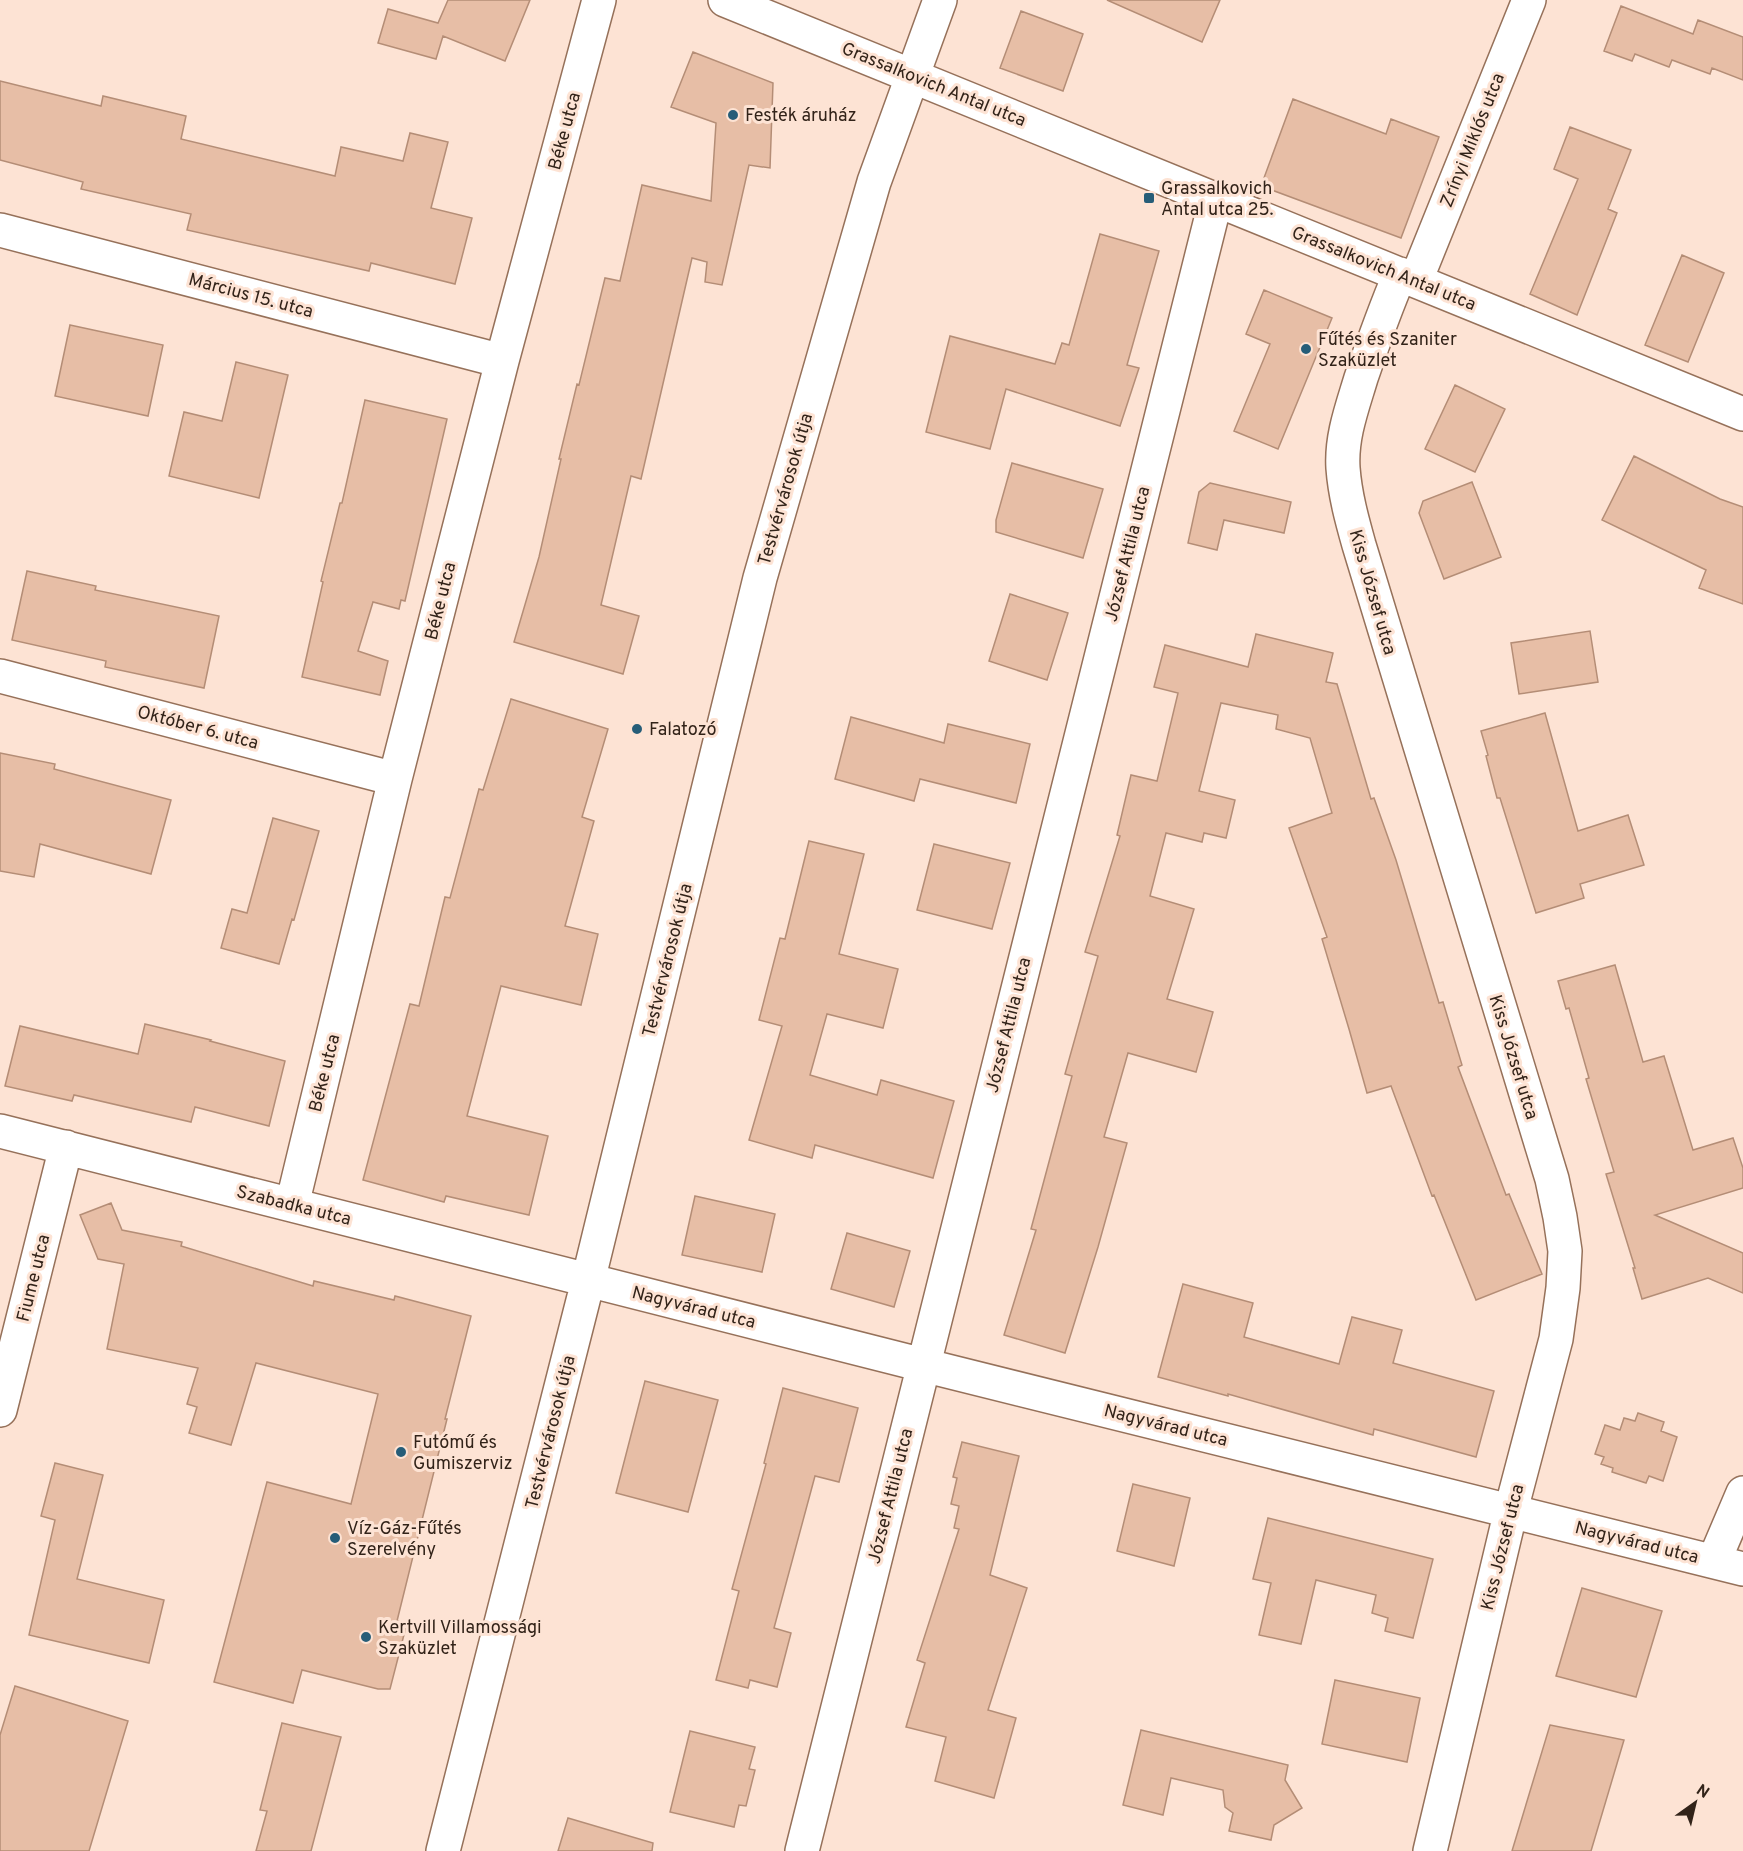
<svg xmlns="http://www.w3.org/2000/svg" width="1743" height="1851" font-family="Overpass,sans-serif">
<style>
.building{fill:#e7bea6;stroke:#b48d76;stroke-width:1.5}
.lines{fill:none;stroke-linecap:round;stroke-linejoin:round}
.minor-casing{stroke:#96715a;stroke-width:36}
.minor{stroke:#fff;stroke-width:33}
.poi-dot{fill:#265d78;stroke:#fde3d4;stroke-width:2}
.labels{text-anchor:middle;stroke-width:6;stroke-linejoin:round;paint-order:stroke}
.street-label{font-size:18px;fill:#322319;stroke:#fde3d4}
.poi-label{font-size:18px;fill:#322319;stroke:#fde3d4;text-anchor:start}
</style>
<rect width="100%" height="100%" fill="#fde3d4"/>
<path class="building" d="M 448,0 L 530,0 L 505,61 L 443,36 L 436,59 L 378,43 L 388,9 L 438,23 Z
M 1107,0 L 1220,0 L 1202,42 Z
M 1621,6 L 1693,34 L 1698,20 L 1743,37 L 1743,80 L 1712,68 L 1710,74 L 1672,60 L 1669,67 L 1635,54 L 1632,61 L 1604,51 Z
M 1021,11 L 1083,34 L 1063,91 L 1000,68 Z
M 693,52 L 773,83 L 770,168 L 749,165 L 722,285 L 705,282 L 707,262 L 692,258 L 641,479 L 631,476 L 601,605 L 639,616 L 623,674 L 514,642 L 539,557 L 561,459 L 559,459 L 577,384 L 579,385 L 605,278 L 620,281 L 642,185 L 711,201 L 716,123 L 671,107 Z
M 0,81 L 101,106 L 103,96 L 186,116 L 181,139 L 335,176 L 341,147 L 403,161 L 410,133 L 448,142 L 431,208 L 472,218 L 455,284 L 371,263 L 369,271 L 187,230 L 191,214 L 81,189 L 83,182 L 0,160 Z
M 1293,99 L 1386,134 L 1391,119 L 1439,137 L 1401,238 L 1261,186 Z
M 1570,127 L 1631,150 L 1608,209 L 1617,213 L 1577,315 L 1530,294 L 1578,179 L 1554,169 Z
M 1100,234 L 1159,251 L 1127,365 L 1139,368 L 1120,426 L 1006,389 L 990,449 L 926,432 L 950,336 L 1055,364 L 1062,343 L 1069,345 Z
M 1682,255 L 1724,273 L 1688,362 L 1645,345 Z
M 1264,290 L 1332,318 L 1278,449 L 1234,431 L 1270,344 L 1246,334 Z
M 70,325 L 163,345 L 148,416 L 55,396 Z
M 236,362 L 288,375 L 259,498 L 169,476 L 184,412 L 222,421 Z
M 1455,385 L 1505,409 L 1475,472 L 1425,449 Z
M 365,400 L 447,419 L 405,601 L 401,600 L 399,609 L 373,602 L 358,651 L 388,661 L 380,695 L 302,677 L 323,582 L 321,581 L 340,503 L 342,503 Z
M 1634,456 L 1720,499 L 1743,507 L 1743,604 L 1699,588 L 1706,570 L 1602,520 Z
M 1012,463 L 1103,489 L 1083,558 L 996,532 L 996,520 Z
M 1472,482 L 1501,557 L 1444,579 L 1419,513 L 1423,501 Z
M 1210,483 L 1291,502 L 1284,533 L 1224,520 L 1217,550 L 1188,543 L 1199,492 Z
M 27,571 L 96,586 L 95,590 L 219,616 L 204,688 L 105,667 L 106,661 L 12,640 Z
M 1010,594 L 1068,613 L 1047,680 L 989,661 Z
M 1590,631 L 1598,682 L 1519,694 L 1511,643 Z
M 1256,634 L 1333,653 L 1326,682 L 1337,684 L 1371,799 L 1374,798 L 1396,860 L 1439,1003 L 1443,1002 L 1462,1065 L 1458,1067 L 1506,1195 L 1509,1194 L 1542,1274 L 1476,1300 L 1434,1195 L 1432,1196 L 1391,1086 L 1367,1093 L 1349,1029 L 1322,939 L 1327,937 L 1289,828 L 1332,813 L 1310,738 L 1276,729 L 1278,715 L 1221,703 L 1199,791 L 1235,800 L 1226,838 L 1204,833 L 1202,842 L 1166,833 L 1150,896 L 1194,909 L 1167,999 L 1213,1012 L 1196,1072 L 1128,1053 L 1104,1137 L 1127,1143 L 1098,1247 L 1065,1353 L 1004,1335 L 1036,1230 L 1031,1229 L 1072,1076 L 1065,1074 L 1098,956 L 1085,952 L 1120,836 L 1117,835 L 1131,775 L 1157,781 L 1178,693 L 1154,687 L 1165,645 L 1248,667 Z
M 511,699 L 608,729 L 582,817 L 594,821 L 565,926 L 598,934 L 581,1005 L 501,986 L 467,1116 L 548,1136 L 529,1215 L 446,1196 L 444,1202 L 363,1180 L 410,1004 L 419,1006 L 445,897 L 450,898 L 479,789 L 483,790 Z
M 1545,713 L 1578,831 L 1628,815 L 1644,865 L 1580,884 L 1584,898 L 1536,913 L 1500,798 L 1497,798 L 1486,756 L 1488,755 L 1481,731 Z
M 851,717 L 944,743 L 948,724 L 1030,744 L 1016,803 L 920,779 L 914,801 L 835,779 Z
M 0,753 L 55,764 L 54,769 L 171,800 L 151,874 L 40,844 L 34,877 L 0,871 Z
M 273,818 L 319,831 L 294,920 L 292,919 L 279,964 L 221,948 L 232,909 L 247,913 Z
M 809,841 L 864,854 L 839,954 L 898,969 L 883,1028 L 827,1014 L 810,1075 L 877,1095 L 881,1080 L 954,1101 L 933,1178 L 815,1145 L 812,1158 L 749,1140 L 782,1026 L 759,1020 L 780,938 L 785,939 Z
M 934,844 L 1010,863 L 992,929 L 917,910 Z
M 1615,965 L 1643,1062 L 1664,1056 L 1693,1150 L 1733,1138 L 1743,1168 L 1743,1188 L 1655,1215 L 1743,1253 L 1743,1293 L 1708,1278 L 1642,1299 L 1633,1268 L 1635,1268 L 1606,1174 L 1614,1172 L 1586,1079 L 1589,1078 L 1569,1008 L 1566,1009 L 1558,981 Z
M 145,1024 L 211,1040 L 210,1041 L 285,1061 L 269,1126 L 195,1107 L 191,1122 L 74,1095 L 72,1101 L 5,1086 L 20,1026 L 138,1054 Z
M 695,1196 L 775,1214 L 762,1272 L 682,1255 Z
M 111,1203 L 122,1230 L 182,1242 L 181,1246 L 313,1286 L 314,1281 L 394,1300 L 395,1296 L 471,1316 L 445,1419 L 447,1419 L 397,1621 L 407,1623 L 390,1689 L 378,1689 L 302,1670 L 293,1703 L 214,1682 L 267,1482 L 351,1504 L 378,1394 L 256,1363 L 231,1445 L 189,1433 L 197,1407 L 187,1404 L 198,1368 L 107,1349 L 124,1264 L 98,1259 L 80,1215 Z
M 847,1233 L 910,1251 L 894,1307 L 831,1289 Z
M 1183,1284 L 1253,1303 L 1244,1337 L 1339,1364 L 1352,1317 L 1402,1330 L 1393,1363 L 1494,1391 L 1476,1457 L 1374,1429 L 1373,1435 L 1228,1394 L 1228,1396 L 1158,1377 Z
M 645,1381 L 718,1400 L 688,1512 L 616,1493 Z
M 783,1388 L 858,1408 L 839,1482 L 815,1476 L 774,1628 L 791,1633 L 777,1687 L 750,1680 L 748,1688 L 716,1680 L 739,1591 L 732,1589 L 766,1464 L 764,1463 Z
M 1638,1413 L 1664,1422 L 1661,1431 L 1677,1437 L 1663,1481 L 1649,1476 L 1646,1483 L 1612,1472 L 1613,1468 L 1601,1464 L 1604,1457 L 1595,1454 L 1605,1425 L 1620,1430 L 1624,1418 L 1635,1421 Z
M 962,1442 L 1019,1456 L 990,1575 L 1027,1588 L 988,1710 L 1016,1718 L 994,1798 L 935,1781 L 946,1737 L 906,1727 L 925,1663 L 917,1660 L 959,1529 L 954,1528 L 959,1506 L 951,1504 L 957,1478 L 953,1477 Z
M 55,1463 L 103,1475 L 77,1579 L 164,1600 L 149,1663 L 29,1635 L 55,1520 L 41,1516 Z
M 1133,1484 L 1190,1498 L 1174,1566 L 1117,1551 Z
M 1268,1518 L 1433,1559 L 1413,1638 L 1385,1631 L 1388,1618 L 1372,1613 L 1376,1595 L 1316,1580 L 1301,1644 L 1259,1635 L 1271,1583 L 1253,1579 Z
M 1582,1588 L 1662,1611 L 1636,1697 L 1556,1676 Z
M 1335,1680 L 1420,1698 L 1407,1762 L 1322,1744 Z
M 15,1686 L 128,1721 L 89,1851 L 0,1851 L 0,1735 Z
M 282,1723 L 341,1737 L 311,1851 L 256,1851 L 267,1811 L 260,1810 Z
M 1550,1725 L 1624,1740 L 1591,1851 L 1512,1851 Z
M 1141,1730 L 1288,1765 L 1285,1780 L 1302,1808 L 1274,1825 L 1271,1840 L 1229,1831 L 1233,1813 L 1225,1807 L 1223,1790 L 1171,1778 L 1163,1815 L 1123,1805 Z
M 690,1731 L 755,1747 L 749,1769 L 755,1770 L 746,1806 L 739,1805 L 734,1827 L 670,1812 Z
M 568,1818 L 653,1843 L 652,1851 L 558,1851 Z"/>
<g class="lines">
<defs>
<path id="minor" d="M 725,0 L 1743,414
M 0,230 L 502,361
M 1400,274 C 1385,309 1373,343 1361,378 C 1352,408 1341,437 1343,468 C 1345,495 1352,520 1359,545 L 1552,1179 L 1560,1217 L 1565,1251 L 1563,1288 L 1556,1339 L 1511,1510 L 1430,1851
M 1416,280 L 1529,0
M 0,676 L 395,779
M 0,1131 L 923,1365 L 1743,1569
M 292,1205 L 395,779 L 502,361 L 599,0
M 0,1410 L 66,1147
M 1714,1561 L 1743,1493
M 443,1851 L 588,1281 L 760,578 L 874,182 L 940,0
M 802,1851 L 1216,199"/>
</defs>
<use href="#minor" class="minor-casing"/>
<use href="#minor" class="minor"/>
</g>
<g class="poi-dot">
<circle cx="733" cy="115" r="6"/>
<rect x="1143" y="192" width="12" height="12" rx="3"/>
<circle cx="1306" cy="349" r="6"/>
<circle cx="637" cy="729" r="6"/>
<circle cx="401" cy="1452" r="6"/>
<circle cx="335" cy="1538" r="6"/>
<circle cx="366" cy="1637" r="6"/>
</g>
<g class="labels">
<g class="street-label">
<text transform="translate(934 84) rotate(22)" y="6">Grassalkovich Antal utca</text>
<text transform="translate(564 131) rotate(-75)" y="6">Béke utca</text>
<text transform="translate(1472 140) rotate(-68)" y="6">Zrínyi Miklós utca</text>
<text transform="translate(1384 268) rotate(22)" y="6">Grassalkovich Antal utca</text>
<text transform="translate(251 295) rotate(15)" y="6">Március 15. utca</text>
<text transform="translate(785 489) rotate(-74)" y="6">Testvérvárosok útja</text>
<text transform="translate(1127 554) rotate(-76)" y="6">József Attila utca</text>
<text transform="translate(1373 592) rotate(74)" y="6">Kiss József utca</text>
<text transform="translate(440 601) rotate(-76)" y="6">Béke utca</text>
<text transform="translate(198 727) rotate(15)" y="6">Október 6. utca</text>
<text transform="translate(667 960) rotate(-76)" y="6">Testvérvárosok útja</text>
<text transform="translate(1008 1025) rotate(-76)" y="6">József Attila utca</text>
<text transform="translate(1514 1057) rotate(73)" y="6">Kiss József utca</text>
<text transform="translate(324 1073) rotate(-76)" y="6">Béke utca</text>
<text transform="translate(294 1205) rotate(14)" y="6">Szabadka utca</text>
<text transform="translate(33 1278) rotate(-76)" y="6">Fiume utca</text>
<text transform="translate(694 1307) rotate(14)" y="6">Nagyvárad utca</text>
<text transform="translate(1166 1425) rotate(14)" y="6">Nagyvárad utca</text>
<text transform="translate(550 1432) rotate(-76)" y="6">Testvérvárosok útja</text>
<text transform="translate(890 1496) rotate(-76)" y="6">József Attila utca</text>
<text transform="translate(1637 1542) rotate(14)" y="6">Nagyvárad utca</text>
<text transform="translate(1502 1547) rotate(-76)" y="6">Kiss József utca</text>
</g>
<g class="poi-label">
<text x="745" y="121">Festék áruház</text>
<text x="1161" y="194">Grassalkovich<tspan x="1161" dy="21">Antal utca 25.</tspan></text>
<text x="1318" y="345">Fűtés és Szaniter<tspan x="1318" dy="21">Szaküzlet</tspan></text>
<text x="649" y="735">Falatozó</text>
<text x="413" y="1448">Futómű és<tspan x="413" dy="21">Gumiszerviz</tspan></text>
<text x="347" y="1534">Víz-Gáz-Fűtés<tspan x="347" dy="21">Szerelvény</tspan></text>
<text x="378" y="1633">Kertvill Villamossági<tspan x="378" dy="21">Szaküzlet</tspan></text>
</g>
</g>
<g transform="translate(1695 1803) rotate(34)" stroke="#fde3d4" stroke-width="4.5" paint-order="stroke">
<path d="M0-4.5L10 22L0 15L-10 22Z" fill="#322319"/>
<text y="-9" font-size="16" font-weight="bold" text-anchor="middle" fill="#322319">N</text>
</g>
</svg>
